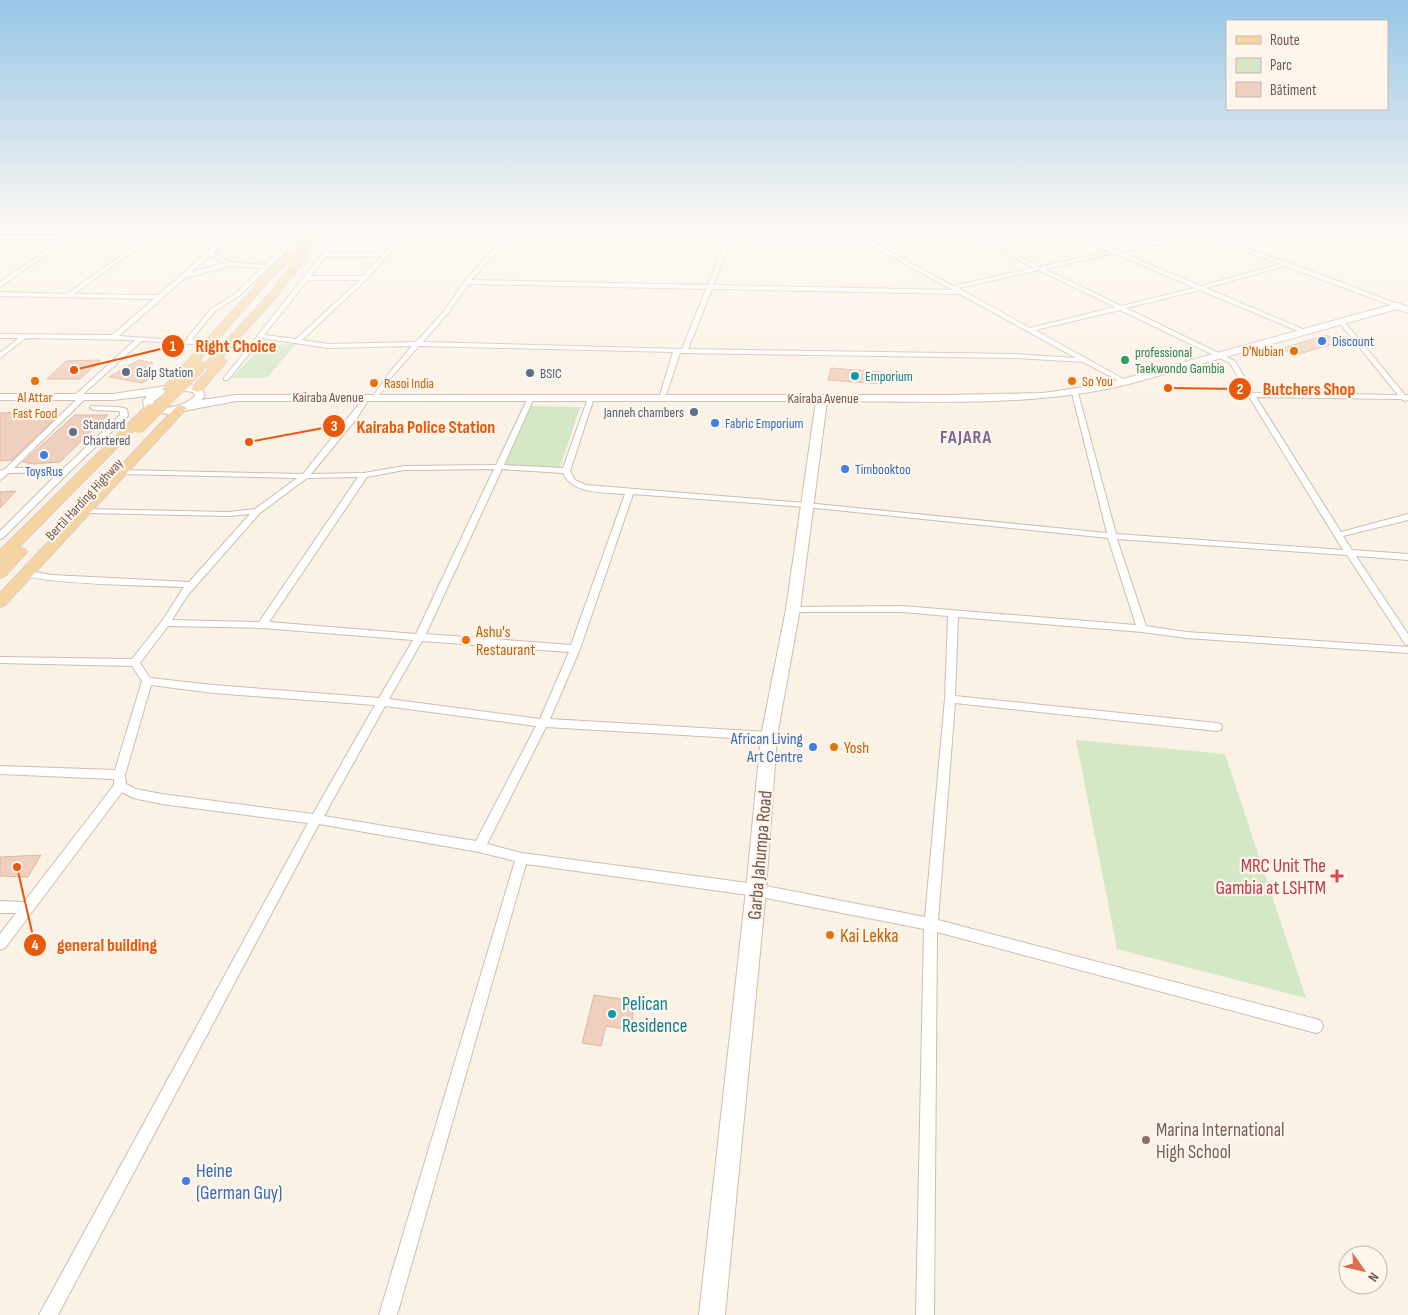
<svg xmlns="http://www.w3.org/2000/svg" width="1408" height="1315" font-family="'Sofia Sans Condensed',sans-serif">
<style>
.green{fill:#d4e8c5}
.building{fill:#efd0bf;stroke:#e1b6a0}
.lines{fill:none;stroke-linecap:round;stroke-linejoin:round}
.street-casing{stroke:#cebcb0;stroke-width:2}
.secondary-casing{stroke:#d1bcad;stroke-width:2}
.primary-casing{stroke:#d8d0cd;stroke-width:2}
.street{fill:#fff;fill-rule:evenodd}
.secondary{fill:#fff;fill-rule:evenodd}
.primary{fill:#f6d4a2;fill-rule:evenodd}
.primary-bridge-casing{stroke:#d8d0cd;stroke-width:13;stroke-linecap:butt}
.primary-bridge{stroke:#f6d4a2;stroke-width:12}
.shop-dot{fill:#3f7fe0;stroke:#fef6ec;stroke-width:2}
.food-dot{fill:#e8710a;stroke:#fef6ec;stroke-width:2}
.leisure-dot{fill:#2e9e5b;stroke:#fef6ec;stroke-width:2}
.service-dot{fill:#5c6f8a;stroke:#fef6ec;stroke-width:2}
.culture-dot{fill:#0f9aa8;stroke:#fef6ec;stroke-width:2}
.health-dot{fill:#e0444e;stroke:#fef6ec;stroke-width:2}
.education-dot{fill:#8d6e63;stroke:#fef6ec;stroke-width:2}
.labels{text-anchor:middle;stroke-width:4.5;stroke-linejoin:round;paint-order:stroke}
.far-shop-label{font-size:14px;fill:#366cbe;stroke:#fef6ec;text-anchor:start}
.far-food-label{font-size:14px;fill:#c56008;stroke:#fef6ec;text-anchor:start}
.far-leisure-label{font-size:14px;fill:#27864d;stroke:#fef6ec;text-anchor:start}
.far-service-label{font-size:14px;fill:#4e5e75;stroke:#fef6ec;text-anchor:start}
.far-culture-label{font-size:14px;fill:#0d838f;stroke:#fef6ec;text-anchor:start}
.far-street-label{font-size:14px;fill:#73584c;stroke:#fef6ec}
.food-label{font-size:16px;fill:#c56008;stroke:#fef6ec;text-anchor:start}
.shop-label{font-size:16px;fill:#366cbe;stroke:#fef6ec;text-anchor:end}
.far-district-label{font-size:18px;font-weight:bold;letter-spacing:1px;fill:#7f648f;stroke:#fef6ec}
.near-street-label{font-size:19px;fill:#73584c;stroke:#fef6ec}
.near-health-label{font-size:19px;fill:#be3a42;stroke:#fef6ec;text-anchor:end}
.near-food-label{font-size:19px;fill:#c56008;stroke:#fef6ec;text-anchor:start}
.near-culture-label{font-size:19px;fill:#0d838f;stroke:#fef6ec;text-anchor:start}
.near-education-label{font-size:19px;fill:#785e54;stroke:#fef6ec;text-anchor:start}
.near-shop-label{font-size:19px;fill:#366cbe;stroke:#fef6ec;text-anchor:start}
.leader{fill:none;stroke:#e8590c;stroke-width:2}
.callout-dot{fill:#e8590c;stroke:#fef6ec;stroke-width:2}
.mark-label{font-size:15px;text-anchor:middle;font-weight:bold;fill:#fff}
.callout-label{font-size:18px;text-anchor:middle;font-weight:bold;fill:#e8590c;stroke:#fef6ec;stroke-width:4.5;stroke-linejoin:round;paint-order:stroke}
</style>
<rect width="100%" height="100%" fill="#fbf2e6"/>
<path class="green" d="M 296,344 L 267,378 L 232,378 L 263,345 Z
M 529,406 L 580,407 L 560,468 L 504,467 Z
M 1076,740 L 1225,754 L 1306,998 L 1117,949 Z"/>
<path class="building" d="M 1326,335 L 1342,341 L 1296,355 L 1280,349 Z
M 101,360 L 80,379 L 47,379 L 66,361 Z
M 139,360 L 153,363 L 141,370 L 159,373 L 142,383 L 109,377 Z
M 831,368 L 882,372 L 881,384 L 828,380 Z
M 56,412 L 54,419 L 12,460 L 0,461 L 0,413 Z
M 75,415 L 108,415 L 60,462 L 34,464 L 23,462 Z
M 16,491 L 0,508 L 0,492 Z
M 41,855 L 28,877 L 0,876 L 0,857 Z
M 594,995 L 636,1001 L 630,1030 L 606,1026 L 601,1046 L 582,1043 Z"/>
<g class="lines">
<defs>
<path id="street" d="M 77,229 L 83,229 L 0,287 L 0,282 L 63,239 L 0,239 L 0,235 L 67,235 Z
M 158,229 L 164,229 L 74,294 L 158,295 L 234,229 L 240,229 L 213,253 L 231,262 L 265,265 L 303,229 L 309,229 L 239,296 L 215,311 L 193,338 L 194,341 L 210,343 L 210,345 L 142,341 L 82,395 L 87,397 L 14,468 L 64,468 L 120,415 L 120,412 L 118,411 L 94,410 L 90,408 L 91,406 L 119,407 L 127,409 L 128,416 L 69,472 L 3,538 L 0,539 L 0,531 L 59,472 L 9,473 L 0,480 L 0,471 L 5,469 L 78,398 L 74,398 L 74,396 L 135,340 L 26,338 L 0,358 L 0,353 L 19,338 L 0,338 L 0,334 L 112,335 L 154,299 L 0,296 L 0,292 L 67,294 ZM 210,256 L 225,263 L 191,272 ZM 230,266 L 262,268 L 235,294 L 211,309 L 188,337 L 187,341 L 119,336 L 185,278 Z
M 405,229 L 411,229 L 367,279 L 302,340 L 328,344 L 416,342 L 444,311 L 465,281 L 511,229 L 517,229 L 514,233 L 834,240 L 864,237 L 910,229 L 919,229 L 869,240 L 953,286 L 1034,268 L 956,229 L 962,229 L 1040,267 L 1109,251 L 1059,229 L 1065,229 L 1115,250 L 1193,233 L 1184,229 L 1191,229 L 1322,275 L 1400,305 L 1400,307 L 1396,307 L 1285,266 L 1206,288 L 1307,331 L 1307,333 L 1303,333 L 1200,290 L 1126,308 L 1235,361 L 1253,393 L 1398,395 L 1338,321 L 1343,320 L 1405,395 L 1408,395 L 1408,400 L 1405,401 L 1401,399 L 1256,397 L 1341,532 L 1408,514 L 1408,520 L 1343,536 L 1352,550 L 1408,554 L 1408,560 L 1356,556 L 1408,634 L 1408,645 L 1405,644 L 1347,555 L 1117,539 L 1146,626 L 1186,632 L 1408,647 L 1408,653 L 1186,638 L 1142,632 L 958,617 L 955,696 L 1217,723 L 1221,724 L 1222,727 L 1221,730 L 1217,731 L 955,703 L 938,920 L 1316,1019 L 1321,1021 L 1323,1026 L 1321,1031 L 1316,1033 L 937,932 L 934,1315 L 916,1315 L 924,929 L 756,896 L 526,864 L 397,1315 L 379,1315 L 515,861 L 479,852 L 319,824 L 58,1315 L 39,1315 L 308,823 L 162,804 L 133,798 L 122,792 L 5,948 L 0,950 L 0,934 L 16,913 L 0,913 L 0,901 L 24,902 L 114,785 L 114,779 L 0,774 L 0,766 L 115,770 L 142,681 L 132,666 L 0,663 L 0,657 L 132,659 L 162,621 L 184,587 C 160,586 35,584 23,574 L 28,571 L 52,575 L 189,582 L 250,514 L 229,516 L 85,513 L 81,511 L 85,509 L 229,512 L 255,509 L 297,478 L 121,474 L 117,472 L 118,470 L 303,474 L 351,414 L 365,396 L 367,395 L 370,397 L 357,418 L 311,474 L 364,473 L 404,466 L 496,465 L 528,398 L 531,396 L 534,398 L 504,465 L 563,468 L 588,398 L 591,396 L 594,398 L 570,471 L 575,480 L 586,485 L 806,503 L 1107,533 L 1072,393 L 1075,391 L 1078,393 L 1116,534 L 1343,550 L 1248,395 L 1230,363 L 1120,310 L 1035,330 L 1127,381 L 1128,382 L 1125,384 L 1083,362 L 1014,358 L 680,353 L 665,398 L 662,400 L 659,398 L 673,352 L 419,346 L 394,374 L 377,398 L 373,398 L 373,396 L 390,372 L 412,346 L 328,348 L 262,338 L 228,380 L 224,380 L 224,378 L 338,234 L 343,235 L 328,253 L 385,252 ZM 1199,235 L 1280,264 L 1201,286 L 1120,252 ZM 511,236 L 733,241 L 723,247 L 708,285 L 471,280 ZM 741,241 L 834,244 L 863,241 L 953,290 L 713,285 L 728,248 ZM 1114,253 L 1195,288 L 1121,306 L 1045,269 ZM 382,256 L 363,276 L 310,276 L 326,257 ZM 1039,270 L 1115,307 L 1030,328 L 958,288 ZM 308,280 L 360,280 L 296,339 L 264,335 ZM 469,284 L 706,289 L 682,349 L 423,342 L 448,313 ZM 712,289 L 960,294 L 1076,358 L 1014,354 L 688,349 ZM 494,469 L 416,634 L 269,622 L 367,477 L 404,470 ZM 502,469 L 563,473 C 573,495 604,492 625,494 L 571,645 L 426,634 ZM 358,477 L 259,622 L 172,620 L 187,596 L 260,513 L 307,478 ZM 633,494 L 806,507 L 1108,538 L 1136,625 L 902,606 L 790,607 L 788,609 L 793,612 L 902,612 L 948,616 L 945,699 L 925,917 L 756,884 L 522,853 L 487,844 L 546,727 L 769,740 L 773,739 L 774,736 L 773,733 L 769,732 L 550,719 L 580,649 ZM 168,626 L 262,628 L 413,640 L 379,698 L 213,685 L 150,678 L 140,663 ZM 422,641 L 569,652 L 540,719 L 389,699 ZM 151,685 L 213,693 L 375,705 L 313,814 L 162,794 L 136,789 L 126,784 L 125,775 ZM 385,706 L 536,726 L 476,841 L 324,816 Z"/>
<path id="secondary" d="M 1398,303 L 1408,307 L 1408,313 L 1397,309 L 1129,384 C 1031,408 927,401 827,401 L 800,609 L 777,736 L 766,890 L 725,1315 L 699,1315 L 746,890 L 761,736 L 786,609 L 816,401 L 236,401 L 168,414 L 154,412 L 144,408 L 143,401 L 147,396 L 113,400 L 0,400 L 0,394 L 113,394 L 179,384 L 201,387 L 205,396 L 201,400 L 236,395 L 950,395 L 1043,393 L 1092,386 L 1123,379 ZM 179,390 L 193,392 L 195,396 C 184,406 167,411 153,405 L 153,402 L 162,395 Z"/>
<path id="primary" d="M 315,229 L 323,229 L 304,252 L 307,253 L 307,257 L 276,297 L 222,358 L 227,361 L 201,391 L 197,392 L 191,389 L 209,369 L 204,366 L 205,364 L 270,293 L 293,263 L 288,262 L 277,272 L 172,391 L 164,391 L 162,389 L 164,387 L 271,268 L 286,255 L 295,252 Z
M 151,404 L 157,407 L 155,409 L 18,548 L 25,549 L 27,552 L 5,576 L 0,578 L 0,564 L 3,562 L 0,562 L 0,550 L 147,405 Z
M 181,405 L 187,408 L 185,410 L 5,605 L 0,607 L 0,593 L 177,406 Z"/>
</defs>
<use href="#street" class="street-casing"/>
<use href="#secondary" class="secondary-casing"/>
<use href="#primary" class="primary-casing"/>
<use href="#street" class="street"/>
<use href="#secondary" class="secondary"/>
<use href="#primary" class="primary"/>
<defs>
<path id="primary-bridge" d="M 139,427 L 200,366"/>
</defs>
<use href="#primary-bridge" class="primary-bridge-casing"/>
<use href="#primary-bridge" class="primary-bridge"/>
</g>
<linearGradient id="sky" x2="0" y2="1"><stop stop-color="#96c5e6"/><stop offset="0.55" stop-color="#fdf9f4"/><stop offset="1" stop-color="#fdf9f4" stop-opacity="0"/></linearGradient>
<rect width="1408" height="413" fill="url(#sky)"/>
<g class="shop-dot">
<circle cx="1322" cy="341" r="5"/>
<circle cx="715" cy="423" r="5"/>
<circle cx="44" cy="455" r="5"/>
<circle cx="845" cy="469" r="5"/>
<circle cx="813" cy="747" r="5"/>
<circle cx="186" cy="1181" r="5"/>
</g>
<g class="food-dot">
<circle cx="1294" cy="351" r="5"/>
<circle cx="35" cy="381" r="5"/>
<circle cx="1072" cy="381" r="5"/>
<circle cx="374" cy="383" r="5"/>
<circle cx="466" cy="640" r="5"/>
<circle cx="834" cy="747" r="5"/>
<circle cx="830" cy="935" r="5"/>
</g>
<circle class="leisure-dot" cx="1125" cy="360" r="5"/>
<g class="service-dot">
<circle cx="126" cy="372" r="5"/>
<circle cx="530" cy="373" r="5"/>
<circle cx="694" cy="412" r="5"/>
<circle cx="73" cy="432" r="5"/>
</g>
<g class="culture-dot">
<circle cx="855" cy="376" r="5"/>
<circle cx="612" cy="1014" r="5"/>
</g>
<path class="health-dot" d="M1334.5 868.5h5v5h5v5h-5v5h-5v-5h-5v-5h5z"/>
<circle class="education-dot" cx="1146" cy="1140" r="5"/>
<g class="labels">
<g class="far-shop-label">
<text x="1332" y="346">Discount</text>
<text x="725" y="428">Fabric Emporium</text>
<text x="855" y="474">Timbooktoo</text>
<text x="44" y="476" text-anchor="middle">ToysRus</text>
</g>
<g class="far-food-label">
<text x="1284" y="356" text-anchor="end">D'Nubian</text>
<text x="1082" y="386">So You</text>
<text x="384" y="388">Rasoi India</text>
<text x="35" y="402" text-anchor="middle">Al Attar<tspan x="35" dy="16">Fast Food</tspan></text>
</g>
<g class="far-leisure-label">
<text x="1135" y="357">professional<tspan x="1135" dy="16">Taekwondo Gambia</tspan></text>
</g>
<g class="far-service-label">
<text x="136" y="377">Galp Station</text>
<text x="540" y="378">BSIC</text>
<text x="684" y="417" text-anchor="end">Janneh chambers</text>
<text x="83" y="429">Standard<tspan x="83" dy="16">Chartered</tspan></text>
</g>
<g class="far-culture-label">
<text x="865" y="381">Emporium</text>
</g>
<g class="far-street-label">
<text x="328" y="402">Kairaba Avenue</text>
<text x="823" y="403">Kairaba Avenue</text>
<text transform="translate(84 499) rotate(-47)" y="5">Bertil Harding Highway</text>
</g>
<g class="food-label">
<text x="476" y="637">Ashu's<tspan x="476" dy="18">Restaurant</tspan></text>
<text x="844" y="753">Yosh</text>
</g>
<g class="shop-label">
<text x="803" y="744">African Living<tspan x="803" dy="18">Art Centre</tspan></text>
</g>
<g class="far-district-label">
<text x="966" y="443">FAJARA</text>
</g>
<g class="near-street-label">
<text transform="translate(759 855) rotate(-85)" y="7">Garba Jahumpa Road</text>
</g>
<g class="near-health-label">
<text x="1326" y="872">MRC Unit The<tspan x="1326" dy="22">Gambia at LSHTM</tspan></text>
</g>
<g class="near-food-label">
<text x="840" y="942">Kai Lekka</text>
</g>
<g class="near-culture-label">
<text x="622" y="1010">Pelican<tspan x="622" dy="22">Residence</tspan></text>
</g>
<g class="near-education-label">
<text x="1156" y="1136">Marina International<tspan x="1156" dy="22">High School</tspan></text>
</g>
<g class="near-shop-label">
<text x="196" y="1177">Heine<tspan x="196" dy="22">(German Guy)</tspan></text>
</g>
</g>
<path class="leader" d="M74 370L173 346M1168 388L1240 389M249 442L334 426M17 867L35 945"/>
<g class="callout-dot">
<circle cx="74" cy="370" r="5"/>
<circle cx="1168" cy="388" r="5"/>
<circle cx="249" cy="442" r="5"/>
<circle cx="17" cy="867" r="5"/>
<circle cx="173" cy="346" r="12"/>
<circle cx="1240" cy="389" r="12"/>
<circle cx="334" cy="426" r="12"/>
<circle cx="35" cy="945" r="12"/>
</g>
<g class="mark-label">
<text x="173" y="351">1</text>
<text x="1240" y="394">2</text>
<text x="334" y="431">3</text>
<text x="35" y="950">4</text>
</g>
<g class="callout-label">
<text x="236" y="352">Right Choice</text>
<text x="1309" y="395">Butchers Shop</text>
<text x="426" y="433">Kairaba Police Station</text>
<text x="107" y="951">general building</text>
</g>
<rect x="1226" y="20" width="162" height="90" fill="#fef6ec" stroke="#c6b7ac"/>
<rect x="1236" y="36" width="25" height="8" fill="#f6d4a2" stroke="#c6b7ac"/>
<text x="1270" y="45" font-size="15" fill="#73584c">Route</text>
<rect x="1236" y="58" width="25" height="15" fill="#d4e8c5" stroke="#c6b7ac"/>
<text x="1270" y="70" font-size="15" fill="#73584c">Parc</text>
<rect x="1236" y="82" width="25" height="15" fill="#efd0bf" stroke="#c6b7ac"/>
<text x="1270" y="95" font-size="15" fill="#73584c">Bâtiment</text>
<g transform="translate(1363 1270) rotate(124)"><circle r="24" fill="#fef6ec" stroke="#c6b7ac"/>
<path d="M0-4L9 19L0 12L-9 19Z" fill="#df6c51"/>
<text y="-8" font-size="14" font-weight="bold" text-anchor="middle" fill="#73584c">N</text>
</g>
</svg>
